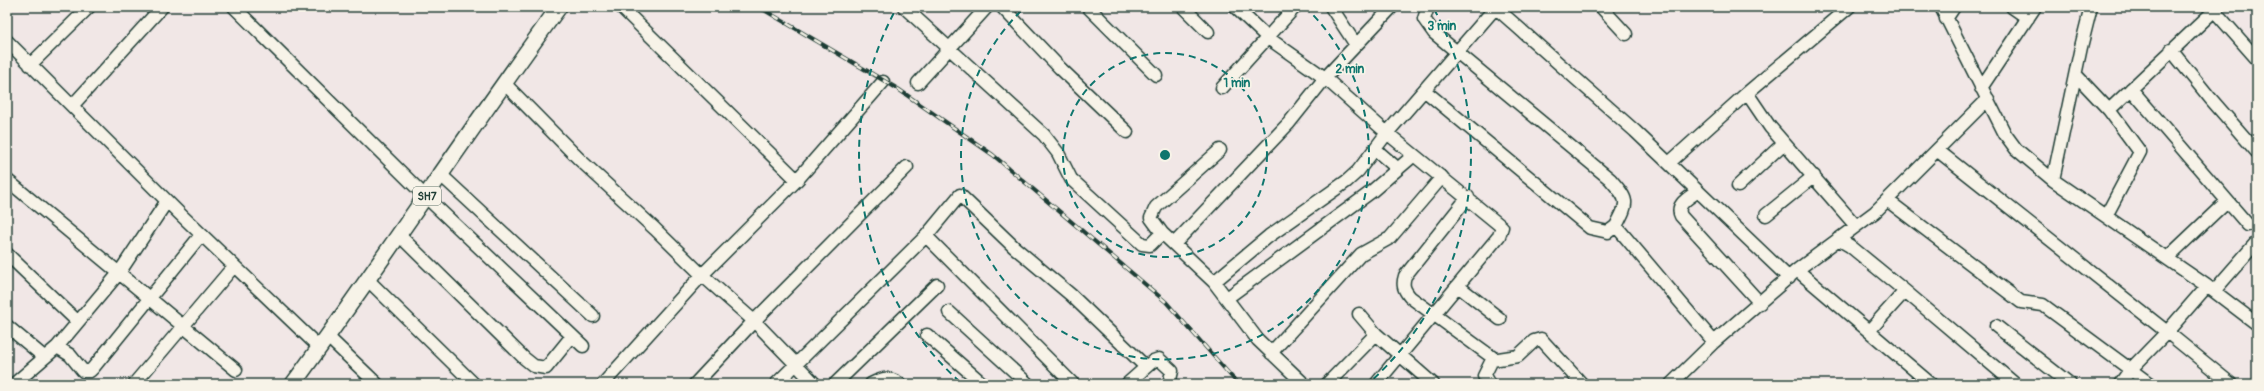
<svg xmlns="http://www.w3.org/2000/svg" width="2264" height="391" font-family="Pangolin,sans-serif">
<style>
.lines{fill:none;stroke-linecap:round;stroke-linejoin:round}
.minor-casing{stroke:#1f3d34;stroke-width:15}
.major-casing{stroke:#1f3d34;stroke-width:18}
.minor{stroke:#f7f3e8;stroke-width:12}
.major{stroke:#f7f3e8;stroke-width:15}
.rail-casing{stroke:#1f3d34;stroke-width:4}
.rail{stroke:#f7f3e8;stroke-width:2.5;stroke-dasharray:8;stroke-linecap:butt}
.ring{fill:none;stroke:#0f766e;stroke-width:2;stroke-dasharray:7 5}
.labels{text-anchor:middle;stroke-width:3.5;stroke-linejoin:round;paint-order:stroke}
.shield{fill:#f7f3e8;stroke:#60746a;stroke-width:1}
.shield-label{font-size:11px;font-weight:bold;fill:#1f3d34}
.centre{fill:#0f766e;stroke:#f7f3e8;stroke-width:2}
.ring-label{font-size:12px;text-anchor:middle;font-weight:bold;fill:#0f766e;stroke:#f7f3e8;stroke-width:3.5;stroke-linejoin:round;paint-order:stroke}
</style>
<rect width="100%" height="100%" fill="#f1e7e6"/>
<filter id="ink" filterUnits="userSpaceOnUse"><feTurbulence type="fractalNoise" baseFrequency=".025" numOctaves="2"/><feDisplacementMap in="SourceGraphic" scale="8" xChannelSelector="R" yChannelSelector="G"/><feConvolveMatrix kernelMatrix="1 2 1 2 8 2 1 2 1" color-interpolation-filters="sRGB"/></filter>
<g filter="url(#ink)">
<g class="lines">
<defs>
<path id="minor" d="M 234,7 L 426,197 L 583,346
M 621,7 L 797,180
M 904,7 L 1044,135 L 1058,153 L 1071,179 L 1142,244 L 1150,245 L 1162,233
M 1002,7 L 1060,68 L 1127,132
M 1088,7 L 1156,75
M 1183,7 L 1208,32
M 1235,7 L 1268,38 L 1325,78 L 1387,133 L 1502,227 L 1499,236 L 1376,384
M 1331,7 L 1356,45
M 1428,7 L 1424,19 L 1434,33 L 1610,179 C 1629,201 1629,201 1616,226 L 1714,342
M 1495,7 L 1635,131 L 1789,278
M 1601,7 L 1626,34
M 1941,7 L 2005,134 L 2016,149 L 2053,180
M 2012,7 L 2028,18
M 2091,7 L 2081,47 L 2053,180 L 2207,286 L 2257,324
M 2211,7 L 2257,59
M 1946,19 L 1954,7
M 7,41 L 179,213 L 320,348
M 2171,50 L 2210,98 L 2257,152
M 30,65 L 89,7
M 2076,75 L 2109,110 L 2218,7
M 504,83 L 579,159 L 655,229 L 702,275 L 754,321 L 815,384
M 918,83 L 987,7
M 1222,88 L 1295,7
M 1981,88 L 2035,7
M 2131,89 L 2248,225
M 1424,90 L 1590,228 L 1608,232 L 1616,226
M 1747,93 L 1770,127 L 1856,226
M 72,106 L 162,7
M 1375,149 L 1398,169
M 1220,150 L 1156,207 L 1151,218 L 1162,233 L 1214,282 L 1258,340 L 1304,384
M 1937,150 L 2167,332 L 2207,286
M 1669,163 L 1747,93 L 1849,7
M 441,175 L 593,316
M 7,180 L 236,370
M 1738,186 L 1784,143
M 1698,191 C 1689,198 1675,204 1681,216 L 1760,303
M 1468,197 L 1405,276 C 1402,285 1404,290 1410,297 L 1492,357 L 1492,360 L 1484,376 L 1489,384
M 1887,200 L 2021,302 L 2043,305 L 2150,384
M 1766,215 L 1814,176
M 2106,216 L 2140,152 L 2109,110
M 399,235 L 524,358 L 534,366 L 546,368 L 572,336
M 926,236 L 1073,384
M 1838,239 L 1850,246 L 1905,291 L 2015,384
M 1175,243 L 1289,123 L 1325,78 L 1392,7
M 7,254 L 77,321
M 2167,258 L 2227,201
M 1797,270 L 1931,384
M 368,280 L 474,384
M 1214,282 L 1269,236 L 1347,181 L 1358,171 L 1387,133 L 1496,7
M 1458,286 L 1500,319
M 2214,291 L 2255,244
M 1227,298 L 1371,192 L 1414,155
M 949,312 L 1028,384
M 1359,314 L 1376,334 L 1433,384
M 7,326 L 44,357
M 1996,326 L 2070,384
M 1869,331 L 1905,291
M 927,335 L 983,384
M 328,337 L 377,384
M 57,347 L 70,355 L 83,371 L 90,371 L 93,368 L 201,235
M 1271,353 L 1361,254 L 1390,238 L 1442,177
M 1492,360 L 1518,356 L 1534,341 L 1541,339 L 1582,384
M 14,384 L 57,347 L 119,273 L 167,201
M 134,384 L 234,266
M 603,384 L 702,275 L 797,180 L 883,82
M 695,384 L 754,321 L 907,167
M 776,384 L 926,236 L 960,195 L 1014,247 L 1071,295 L 1146,367
M 835,384 L 937,285
M 871,384 C 883,378 888,376 900,384
M 1127,384 L 1153,361 L 1159,359 L 1172,371 L 1169,384
M 1327,384 L 1376,334
M 1671,384 L 1714,342 L 1797,270 L 1875,212 L 1988,99
M 2120,384 L 2131,369 L 2167,332 L 2231,384"/>
<path id="major" d="M 293,384 C 384,260 468,131 559,7"/>
</defs>
<use href="#minor" class="minor-casing"/>
<use href="#major" class="major-casing"/>
<use href="#minor" class="minor"/>
<use href="#major" class="major"/>
<defs>
<path id="rail" d="M 759,7 L 898,89 L 993,155 L 1166,302 L 1238,384"/>
</defs>
<use href="#rail" class="rail-casing"/>
<use href="#rail" class="rail"/>
</g>
</g>
<g class="ring">
<circle cx="1165" cy="155" r="102"/>
<path d="M1305 7A204 204 0 1 1 1025 7"/>
<path d="M960 382A306 306 0 0 1 896 9M1434 9A306 306 0 0 1 1370 382"/>
</g>
<g class="labels">
<rect class="shield" x="413" y="187" width="28" height="18" rx="3"/>
<g class="shield-label">
<text x="427" y="200">SH7</text>
</g>
</g>
<circle cx="1165" cy="155" r="6" class="centre"/>
<g class="ring-label">
<text x="1442" y="30">3 min</text>
<text x="1350" y="73">2 min</text>
<text x="1237" y="87">1 min</text>
</g>
<rect width="2264" height="391" fill="none" stroke="#f7f3e8" stroke-width="24"/>
<rect x="12" y="12" width="2240" height="367" fill="none" stroke="#1f3d34" stroke-width="1.5" filter="url(#ink)"/>
</svg>
